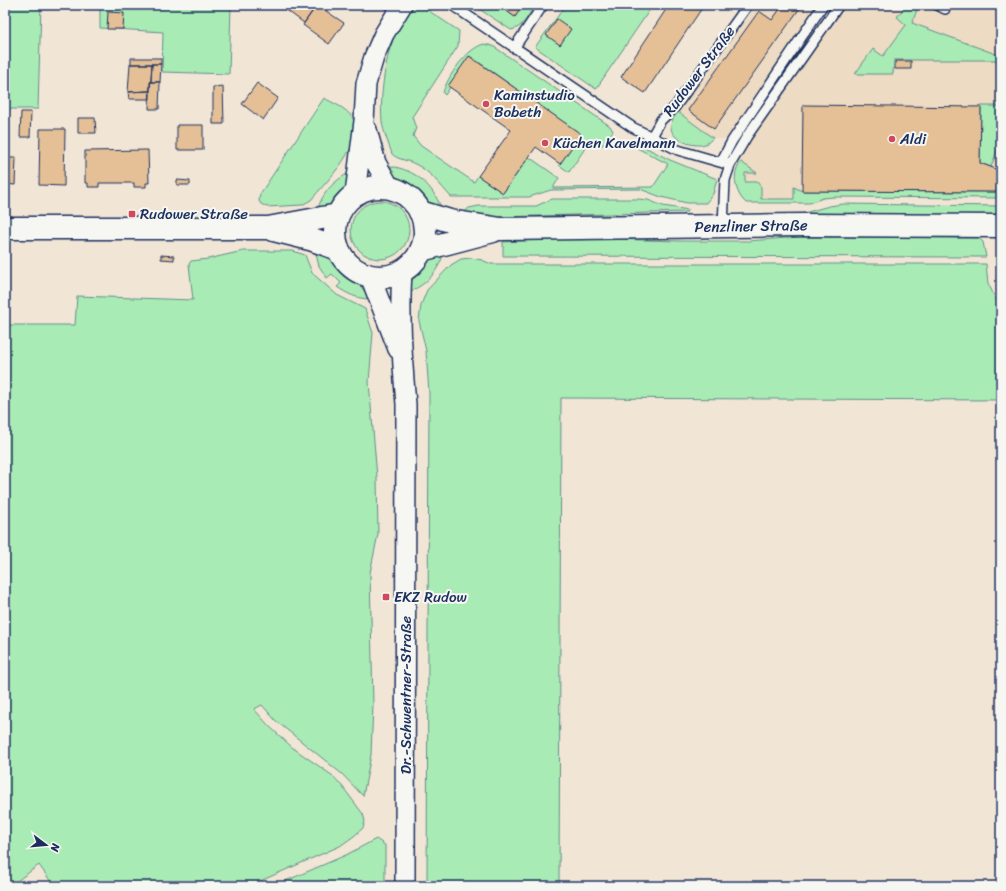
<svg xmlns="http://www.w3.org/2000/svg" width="1006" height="891" font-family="Sriracha,sans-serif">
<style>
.built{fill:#eddbc3}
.green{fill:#a9ebb4;stroke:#628d89}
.building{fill:#e5c096;stroke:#1b2f5e}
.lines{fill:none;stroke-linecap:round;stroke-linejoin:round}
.service-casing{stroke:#1b2f5e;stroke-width:12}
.minor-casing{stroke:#1b2f5e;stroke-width:22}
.secondary-casing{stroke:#1b2f5e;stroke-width:25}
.service{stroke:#f6f6f2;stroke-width:9}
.minor{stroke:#f6f6f2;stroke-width:19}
.secondary{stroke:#f6f6f2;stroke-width:22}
.poi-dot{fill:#d1495b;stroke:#f6f6f2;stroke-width:1.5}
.labels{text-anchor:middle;stroke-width:4;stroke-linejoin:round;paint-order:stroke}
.street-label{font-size:15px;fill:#1b2f5e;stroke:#f6f6f2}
.poi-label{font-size:15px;fill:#1b2f5e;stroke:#f6f6f2;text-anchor:start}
</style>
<rect width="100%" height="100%" fill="#f1e6d6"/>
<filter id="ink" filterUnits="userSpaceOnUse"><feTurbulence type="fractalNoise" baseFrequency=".025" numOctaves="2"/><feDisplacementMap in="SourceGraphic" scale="8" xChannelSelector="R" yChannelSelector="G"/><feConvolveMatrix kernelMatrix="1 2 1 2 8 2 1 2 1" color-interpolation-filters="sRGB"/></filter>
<g filter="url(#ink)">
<path class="built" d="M 756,5 L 818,5 L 731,136 L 723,139 L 713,138 L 678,112 Z
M 835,5 L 1001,5 L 1001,198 L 834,197 L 823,198 L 810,203 L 746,203 L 740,198 L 736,187 L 737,167 L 730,156 L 736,144 Z"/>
<path class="green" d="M 5,5 L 41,5 L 38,109 L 5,109 Z
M 100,5 L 231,5 L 229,74 L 162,72 L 163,32 L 100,28 Z
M 473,5 L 498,5 L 515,17 L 523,5 L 534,6 C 528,16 523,28 511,30 Z
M 566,5 L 653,5 L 596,89 L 535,47 Z
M 906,5 L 918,7 L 912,23 L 1001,56 L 1001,60 L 894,60 L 893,74 L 855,74 L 873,49 L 883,56 L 906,25 L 897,17 Z
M 418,7 L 423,7 L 459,31 L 458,46 L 412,117 L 416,128 L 413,136 L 421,146 L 474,182 L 478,176 L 503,193 L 529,157 L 559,178 L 553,188 L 653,187 L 668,164 L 637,148 L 635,142 L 670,160 L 717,179 L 713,194 L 706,203 L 687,203 L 661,197 L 640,189 L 551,190 L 529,197 L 451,197 C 440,185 430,171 415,164 C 408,160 398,160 392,154 C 389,144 383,132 382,121 C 379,93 388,17 418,7 Z
M 484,44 L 493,46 L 610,126 L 613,131 L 603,145 L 586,147 L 569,172 L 559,165 L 580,134 L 470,56 L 445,95 L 443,93 C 447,77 467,48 484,44 Z
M 324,98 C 333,103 346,108 352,117 C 369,140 325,183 311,200 L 302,205 L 267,207 L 261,204 L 259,201 L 260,194 Z
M 981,106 L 1001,106 L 1001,140 L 991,167 L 980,163 Z
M 678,112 L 713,138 C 711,140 708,143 705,144 C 694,148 671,140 671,127 C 671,121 674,117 678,112 Z
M 741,162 L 757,173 L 745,173 L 745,182 L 757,182 L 761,187 L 761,199 L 794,199 L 794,187 L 802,191 L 996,192 L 1001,178 L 1001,198 L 834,197 L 823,198 L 810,203 L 746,203 C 735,193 731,174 741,162 Z
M 395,167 C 418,172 432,186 441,207 L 425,205 C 413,191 396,183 385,168 Z
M 351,172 C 346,195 342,205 317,211 C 322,193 334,180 351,172 Z
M 552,199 L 638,199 L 648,200 L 663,206 L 689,210 L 687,212 L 461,218 L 463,213 L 469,208 L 479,206 L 536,206 Z
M351 230a29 29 0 1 1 58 0a29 29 0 1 1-58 0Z
M 843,204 L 1001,206 L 1001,217 L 797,215 L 829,206 Z
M 799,237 L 979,238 L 983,242 L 986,257 L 503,256 L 503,242 L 576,238 L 681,241 L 748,241 Z
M 314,246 C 333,256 359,281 370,299 C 358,299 347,294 337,287 L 341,283 L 332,274 L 327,278 L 319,266 Z
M 243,251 L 293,251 L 305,255 L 312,273 L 337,295 L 365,309 L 373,333 L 369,382 L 377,477 L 378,534 L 370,573 L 373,704 L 371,755 L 363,796 L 342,774 L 276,721 L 262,705 L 254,709 L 269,726 L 293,748 L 333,776 L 342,786 L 363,814 L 365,821 L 363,828 L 354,836 L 340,846 L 249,886 L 54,886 L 39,865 L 10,886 L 5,886 L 5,335 L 8,325 L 75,325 L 77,296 L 193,300 L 189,264 L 191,261 L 208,259 Z
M 444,253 C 437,273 427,285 406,293 C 410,271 424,260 444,253 Z
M 471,258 L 482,260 L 491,264 L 986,264 L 988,283 L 1001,310 L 1001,400 L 561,398 L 559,886 L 427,886 L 429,393 L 426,351 L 419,321 L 421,305 L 427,290 L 451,265 L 461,259 Z
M 998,265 L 1001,265 L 1001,292 L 997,281 Z
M 376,839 L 385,845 L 385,886 L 274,886 L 346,855 Z"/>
<path class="building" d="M 140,5 L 164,5 L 164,8 L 140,8 Z
M 282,5 L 314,5 L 316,6 L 304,23 L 281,6 Z
M 317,5 L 344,23 L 329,44 L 303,25 Z
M 498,5 L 523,5 L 515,17 Z
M 669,5 L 704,5 L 645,93 L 621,77 Z
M 783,5 L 802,5 L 714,129 L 688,110 L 759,11 L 772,20 Z
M 108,12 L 124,13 L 123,29 L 107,29 Z
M 557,19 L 571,29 L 560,45 L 546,35 Z
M 469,56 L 581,134 L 560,164 L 536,147 L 503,193 L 478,176 L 511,130 L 448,86 Z
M 131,58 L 161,58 L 161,64 L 131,64 Z
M 895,61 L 911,61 L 911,69 L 895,69 Z
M 130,64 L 152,64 L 150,91 L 128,92 Z
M 152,64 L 161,64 L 160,82 L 151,82 Z
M 150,82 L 160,82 L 159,109 L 149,109 Z
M 257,83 L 278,98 L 263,120 L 242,104 Z
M 223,86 L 224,124 L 213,124 L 213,87 Z
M 146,91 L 150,91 L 150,99 L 129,99 L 128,92 Z
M 803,105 L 981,107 L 980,163 L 1001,171 L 1001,178 L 996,192 L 802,191 Z
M 21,112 L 31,112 L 30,137 L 20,137 Z
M 78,118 L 95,118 L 96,133 L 78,133 Z
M 177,125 L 203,125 L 203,150 L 177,150 Z
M 40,129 L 65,129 L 64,186 L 39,185 Z
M 148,150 L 149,183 L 146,183 L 146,187 L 134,187 L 134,183 L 99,183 L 99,187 L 88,187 L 88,183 L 85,183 L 85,151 Z
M 5,158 L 16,158 L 15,185 L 5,184 Z
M 177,180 L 190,181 L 190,185 L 177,185 Z
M 161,255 L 174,256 L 174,260 L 161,259 Z"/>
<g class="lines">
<defs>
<path id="service" d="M 452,5 L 632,127 L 678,150 L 730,165
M 937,5 L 945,9
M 514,48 L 543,5
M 651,138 L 661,120 L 675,107 L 748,5
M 721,162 L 732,141 L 823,5
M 723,226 L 725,180 L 730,165 L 747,136 L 839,5"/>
<path id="minor" d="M 367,130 L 376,163 L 390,188
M 355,194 L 364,121 L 366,84 L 374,57 L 384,34 L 402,5
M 402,271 C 399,315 402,360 406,404 L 405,886
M 370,276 L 398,349"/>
<path id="secondary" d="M335 232a45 45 0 1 1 90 0a45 45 0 1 1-90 0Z
M 420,212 L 450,221 L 501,229 L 804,225 L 1001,226
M 5,228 L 268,228 L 338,215
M 274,230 L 310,239 L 338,249
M 421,250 L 493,231"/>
</defs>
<use href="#service" class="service-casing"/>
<use href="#minor" class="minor-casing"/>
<use href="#secondary" class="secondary-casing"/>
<use href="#service" class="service"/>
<use href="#minor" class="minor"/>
<use href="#secondary" class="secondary"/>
</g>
</g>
<g class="poi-dot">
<circle cx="486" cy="104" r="4"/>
<circle cx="892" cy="139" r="4"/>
<circle cx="545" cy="143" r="4"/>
<rect x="128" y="210" width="8" height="8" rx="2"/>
<rect x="382" y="593" width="8" height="8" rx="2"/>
</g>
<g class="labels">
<g class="street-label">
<text transform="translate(699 71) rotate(-53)" y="5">Rudower Straße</text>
<text transform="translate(751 226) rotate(-1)" y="5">Penzliner Straße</text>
<text transform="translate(406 695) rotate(-90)" y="5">Dr.-Schwentner-Straße</text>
</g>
<g class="poi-label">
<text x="494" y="100">Kaminstudio<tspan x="494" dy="17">Bobeth</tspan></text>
<text x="900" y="144">Aldi</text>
<text x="553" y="148">Küchen Kavelmann</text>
<text x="140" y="219">Rudower Straße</text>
<text x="394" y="602">EKZ Rudow</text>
</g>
</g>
<rect width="1006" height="891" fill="none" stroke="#f6f6f2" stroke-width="20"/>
<rect x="10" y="10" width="986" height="871" fill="none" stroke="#1b2f5e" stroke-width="1.5" filter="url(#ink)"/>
<g transform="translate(46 845) rotate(106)" stroke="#f6f6f2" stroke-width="3" paint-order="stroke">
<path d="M0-3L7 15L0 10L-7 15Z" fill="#1b2f5e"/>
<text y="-6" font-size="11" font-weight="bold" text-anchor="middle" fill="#1b2f5e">N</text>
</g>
</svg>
